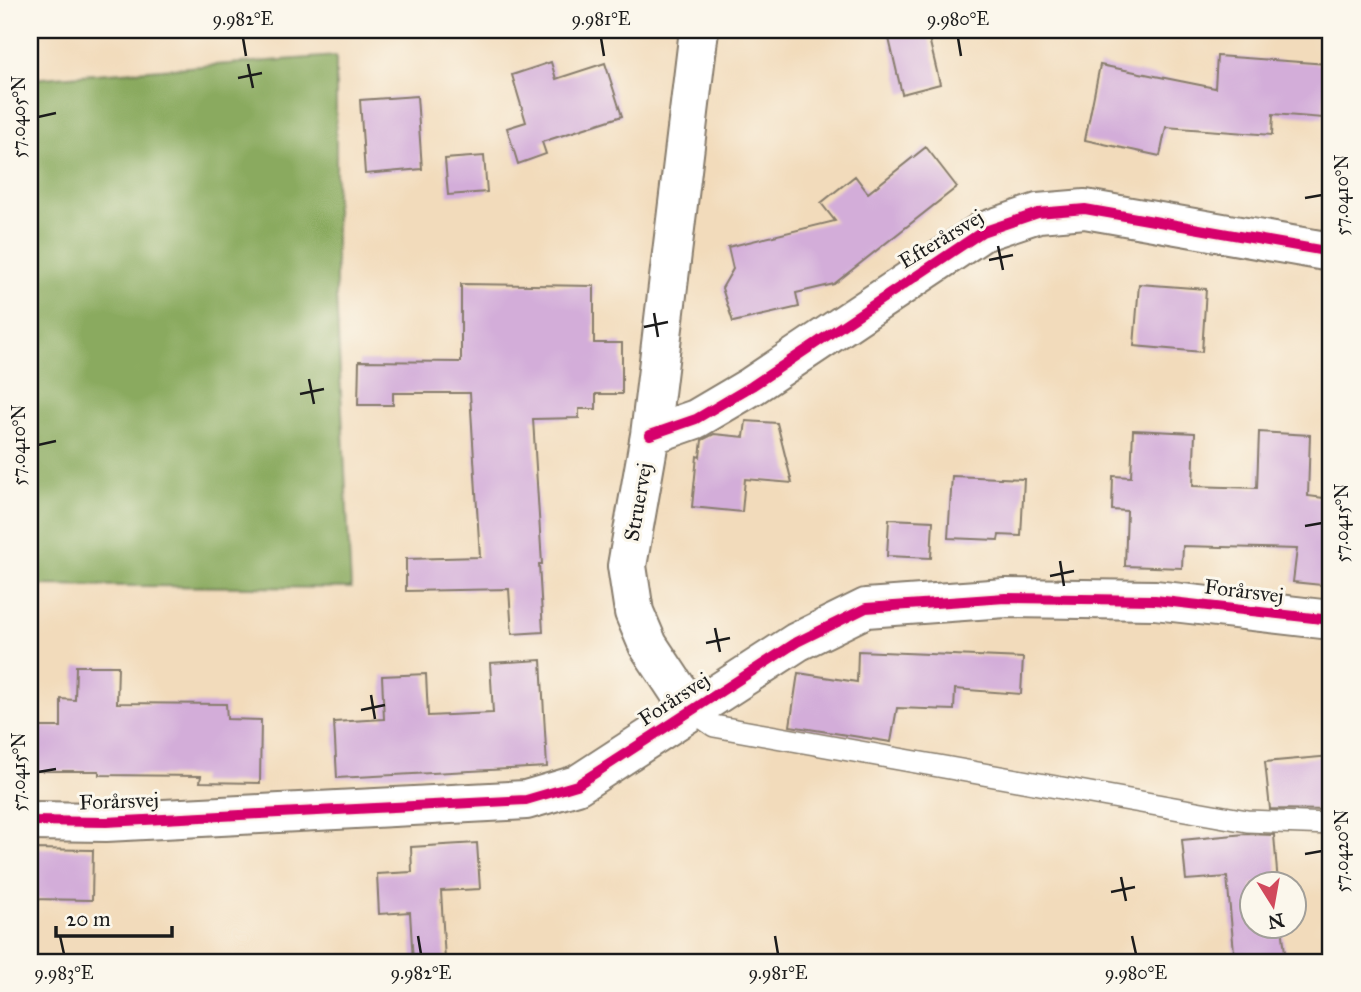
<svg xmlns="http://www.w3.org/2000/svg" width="1361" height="992" font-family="'IM FELL Great Primer',serif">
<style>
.forest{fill:#8aaa5f;stroke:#53633e;stroke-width:2}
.building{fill:#d3add9}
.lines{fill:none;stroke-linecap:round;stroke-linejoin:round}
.service-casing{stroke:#877c6c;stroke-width:24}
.minor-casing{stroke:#877c6c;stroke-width:42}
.service{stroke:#fff;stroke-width:21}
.minor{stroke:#fff;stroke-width:38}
.cycleway-casing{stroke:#fbf7ec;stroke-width:15}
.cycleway{stroke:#d6006c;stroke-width:10}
.ticks{fill:none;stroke:#1c1c1c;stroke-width:2.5}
.labels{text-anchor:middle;stroke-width:6;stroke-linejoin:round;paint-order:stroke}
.street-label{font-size:21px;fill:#1c1c1c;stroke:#fbf7ec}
.neatline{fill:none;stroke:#1c1c1c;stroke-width:2.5}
.ticks-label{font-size:18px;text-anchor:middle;fill:#1c1c1c}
</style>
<rect width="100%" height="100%" fill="#fbf7ec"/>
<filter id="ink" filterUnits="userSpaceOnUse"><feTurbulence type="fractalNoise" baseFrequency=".0143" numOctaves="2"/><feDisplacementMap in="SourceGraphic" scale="14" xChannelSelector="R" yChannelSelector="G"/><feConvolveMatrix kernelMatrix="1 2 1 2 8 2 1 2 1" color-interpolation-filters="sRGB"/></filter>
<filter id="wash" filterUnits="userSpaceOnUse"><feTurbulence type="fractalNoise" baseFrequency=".00686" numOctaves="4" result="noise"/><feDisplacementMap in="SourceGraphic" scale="28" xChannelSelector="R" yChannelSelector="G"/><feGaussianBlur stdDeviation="1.57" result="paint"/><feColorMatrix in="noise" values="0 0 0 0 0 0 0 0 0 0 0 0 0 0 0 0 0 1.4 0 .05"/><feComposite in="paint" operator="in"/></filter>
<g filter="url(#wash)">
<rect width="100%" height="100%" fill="#f2dbbb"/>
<path class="forest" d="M 336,56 L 336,295 L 351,588 L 30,585 L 30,79 Z"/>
<g id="blocks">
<path class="building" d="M 887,30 L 927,30 L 940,84 L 902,94 Z
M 1217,56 L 1327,64 L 1323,118 L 1273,114 L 1272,135 L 1166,127 L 1160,156 L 1085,140 L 1100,65 L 1215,88 Z
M 551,62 L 556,79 L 605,63 L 622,116 L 542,142 L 546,154 L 518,164 L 507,128 L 526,122 L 512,75 Z
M 417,96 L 422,169 L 365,174 L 360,100 Z
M 926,147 L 957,187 L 834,284 L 796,293 L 799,307 L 733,322 L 722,288 L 733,269 L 728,247 L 835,221 L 821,203 L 855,176 L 868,193 Z
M 484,156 L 487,192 L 448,195 L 445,159 Z
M 461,284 L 594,286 L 594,343 L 622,343 L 622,394 L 596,394 L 596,409 L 579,409 L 579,418 L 533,419 L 542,564 L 539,564 L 543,632 L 512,634 L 509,589 L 406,591 L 406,559 L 480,557 L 470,393 L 393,393 L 393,405 L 358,405 L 359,361 L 461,362 Z
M 1139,284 L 1206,289 L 1202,352 L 1134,346 Z
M 746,421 L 777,423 L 792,483 L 745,479 L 742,512 L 692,507 L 697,456 L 700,457 L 702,440 L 714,434 L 744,437 Z
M 1133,430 L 1195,433 L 1193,486 L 1257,488 L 1259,432 L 1310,435 L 1308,496 L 1331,499 L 1331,586 L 1293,582 L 1297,549 L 1183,546 L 1182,568 L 1125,566 L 1127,511 L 1112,510 L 1113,476 L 1131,477 Z
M 952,476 L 1024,479 L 1021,536 L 999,535 L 998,540 L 948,538 Z
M 889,519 L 933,521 L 931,558 L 887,556 Z
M 858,651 L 1023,658 L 1021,694 L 955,689 L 954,710 L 897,708 L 891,742 L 790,726 L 798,673 L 857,682 Z
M 541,660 L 547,767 L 337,778 L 334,722 L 384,719 L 382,676 L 426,674 L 428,716 L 493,713 L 490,663 Z
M 76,666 L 118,666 L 117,703 L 226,704 L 227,719 L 261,720 L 260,783 L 200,782 L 201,776 L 99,775 L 99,771 L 30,771 L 30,727 L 61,727 L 61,699 L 75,700 Z
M 1331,756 L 1331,810 L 1270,809 L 1265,762 Z
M 1245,834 L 1274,835 L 1278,884 L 1252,884 L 1252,926 L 1282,926 L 1286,962 L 1235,962 L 1227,877 L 1186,880 L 1182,840 Z
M 477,843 L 480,889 L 441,891 L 445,960 L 413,962 L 410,912 L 379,914 L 377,874 L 412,872 L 411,847 Z
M 31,849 L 93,850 L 92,900 L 30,899 Z"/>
</g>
</g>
<g filter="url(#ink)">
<use href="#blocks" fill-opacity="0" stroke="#877c6c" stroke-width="2"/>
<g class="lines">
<defs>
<path id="service" d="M 691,710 L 714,726 L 1247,821 L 1331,824"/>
<path id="minor" d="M 650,435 L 696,419 L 752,386 L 982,232 L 1038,213 L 1085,209 L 1331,252
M 691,710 L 648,645 L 634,612 L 627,566 L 650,435 L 699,30
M 30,821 L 106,822 L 526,800 L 577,785 L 797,642 L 866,608 L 1005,598 L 1155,600 L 1331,620"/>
</defs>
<use href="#service" class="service-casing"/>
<use href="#minor" class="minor-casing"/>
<use href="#service" class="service"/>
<use href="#minor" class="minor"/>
<defs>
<path id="cycleway" d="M 650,435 L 696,419 L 752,386 L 982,232 L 1038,213 L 1085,209 L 1331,252
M 30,821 L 106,822 L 526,800 L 577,785 L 797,642 L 866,608 L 1005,598 L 1155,600 L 1331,620"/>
</defs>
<use href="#cycleway" class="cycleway-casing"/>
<use href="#cycleway" class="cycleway"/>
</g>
</g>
<path class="ticks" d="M 243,38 L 246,56M 601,38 L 604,56M 958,38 L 961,56M 248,64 L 253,88M 238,78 L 262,73M 38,117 L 56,113M 1305,198 L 1322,195M 998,246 L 1003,270M 989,260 L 1013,255M 654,313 L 658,337M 644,327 L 668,322M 309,379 L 314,404M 300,394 L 324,389M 38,445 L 56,441M 1305,526 L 1322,523M 1060,561 L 1064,586M 1050,576 L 1074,571M 715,628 L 720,652M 706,643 L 730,638M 371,695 L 375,719M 361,710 L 385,705M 38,772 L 56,769M 1305,854 L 1322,851M 1121,877 L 1126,901M 1111,892 L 1135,887M 60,936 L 64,954M 418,936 L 421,954M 775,936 L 778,954M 1132,936 L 1136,954"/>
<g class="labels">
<g class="street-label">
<text transform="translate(941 239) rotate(-31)" y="7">Efterårsvej</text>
<text transform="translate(638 502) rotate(-80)" y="7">Struervej</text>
<text transform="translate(1244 591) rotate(7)" y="7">Forårsvej</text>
<text transform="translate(674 699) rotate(-33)" y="7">Forårsvej</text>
<text transform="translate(119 801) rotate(-2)" y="7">Forårsvej</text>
</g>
</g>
<rect width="1361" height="992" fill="none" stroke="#fbf7ec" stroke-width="77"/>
<g transform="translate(1273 905) rotate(169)"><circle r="33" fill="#fbf7ec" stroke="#a29f99" stroke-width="2"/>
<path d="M0-5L12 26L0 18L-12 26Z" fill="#d1495b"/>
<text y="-10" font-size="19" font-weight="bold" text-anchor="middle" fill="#1c1c1c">N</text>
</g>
<path d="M56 926v10h116v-10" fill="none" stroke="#1c1c1c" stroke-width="3.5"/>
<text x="66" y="926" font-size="21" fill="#1c1c1c" stroke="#fbf7ec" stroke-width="5" paint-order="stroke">20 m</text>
<rect x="38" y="38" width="1284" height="916" class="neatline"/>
<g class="ticks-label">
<text x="243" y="25">9.982°E</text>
<text x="601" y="25">9.981°E</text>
<text x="958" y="25">9.980°E</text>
<text transform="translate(19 117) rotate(-90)" y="6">57.0405°N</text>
<text transform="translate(1342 195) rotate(-90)" y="6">57.0410°N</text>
<text transform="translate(19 445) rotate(-90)" y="6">57.0410°N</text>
<text transform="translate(1342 523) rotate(-90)" y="6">57.0415°N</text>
<text transform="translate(19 772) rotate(-90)" y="6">57.0415°N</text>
<text transform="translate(1342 851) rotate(-90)" y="6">57.0420°N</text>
<text x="64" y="979">9.983°E</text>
<text x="421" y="979">9.982°E</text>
<text x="778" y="979">9.981°E</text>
<text x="1136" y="979">9.980°E</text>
</g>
</svg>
